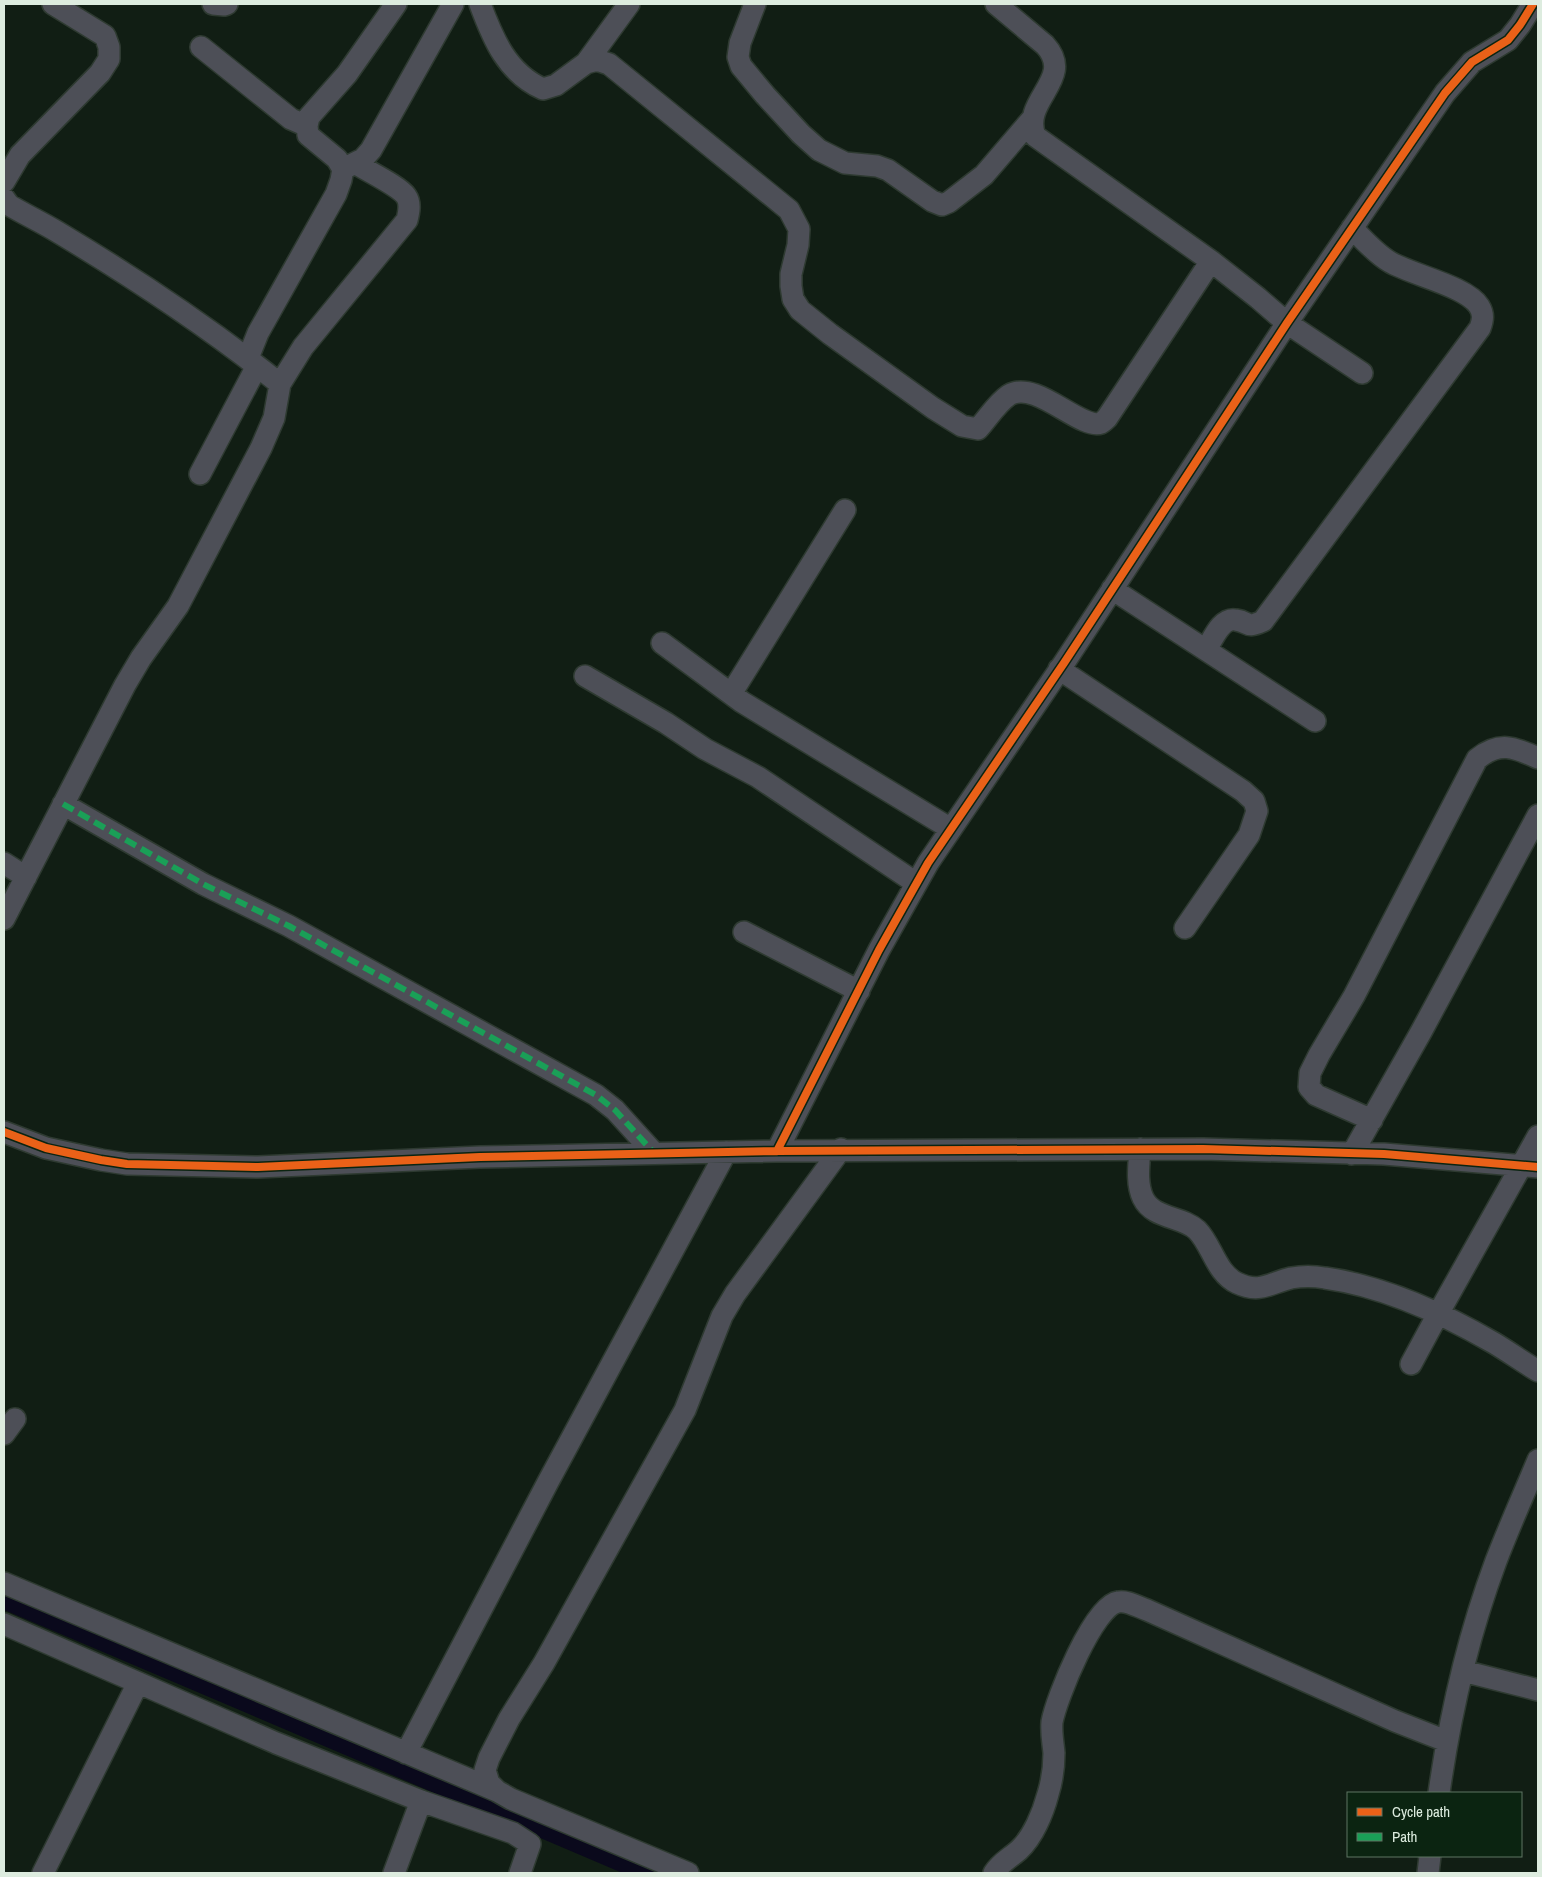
<svg xmlns="http://www.w3.org/2000/svg" width="1542" height="1877" font-family="'Archivo Narrow',sans-serif">
<style>
.lines{fill:none;stroke-linecap:round;stroke-linejoin:round}
.canal{stroke:#0a091c;stroke-width:20}
.street-casing{stroke:#2e3a31;stroke-width:24}
.street{stroke:#4d4f57;stroke-width:21}
.quiet{stroke:#1a9f57;stroke-width:6;stroke-dasharray:12 6;stroke-linecap:butt}
.cycleway-casing{stroke:#0b2411;stroke-width:11}
.cycleway{stroke:#ea6118;stroke-width:8}
</style>
<rect width="100%" height="100%" fill="#111e14"/>
<g class="lines">
<path class="canal" d="M 4,1599 L 648,1873"/>
<defs>
<path id="street" d="M 213,4 L 224,5 L 227,4
M 480,4 C 493,39 507,73 543,89 L 556,85 L 586,63 L 597,60 L 609,64 L 789,210 L 799,229 L 798,245 L 791,274 L 791,286 L 793,299 L 800,310 L 830,334 L 933,408 L 962,426 L 978,429 C 988,418 997,403 1009,395 C 1036,379 1080,430 1101,423 C 1103,422 1105,420 1107,418 L 1211,261
M 755,4 L 740,43 L 738,57 L 741,66 L 765,95 L 801,134 L 819,150 L 845,163 L 877,166 L 888,170 L 932,201 L 942,205 L 949,202 L 984,175 L 1032,119
M 996,4 L 1045,45 C 1076,79 1021,99 1035,136 L 1211,261 L 1258,298 L 1287,323 L 1362,373
M 201,47 L 291,119 L 307,126
M 586,63 L 629,4
M 345,168 L 363,159 L 371,150 L 453,4
M 4,182 L 20,155 L 100,73 L 109,59 L 109,47 L 105,36 L 53,4
M 4,198 L 9,205 C 24,214 41,222 56,231 C 133,277 210,328 280,384
M 248,358 L 258,333 L 336,194 L 341,180 L 343,169 L 337,159 L 308,135 L 307,126 L 309,117 L 347,74 L 396,4
M 200,474 L 257,366
M 1112,589 L 1315,721
M 662,643 L 742,702 L 951,829
M 1206,650 C 1213,639 1221,617 1236,620 C 1250,622 1245,629 1263,621 L 1480,328 C 1483,320 1484,314 1479,306 C 1466,286 1412,275 1390,262 C 1376,254 1364,240 1352,228
M 1059,669 L 1243,791 L 1254,801 L 1257,811 L 1249,835 L 1185,928
M 585,676 L 666,723 L 705,749 L 758,777 L 916,883
M 731,694 L 845,510
M 63,804 L 203,884 L 289,926 L 596,1095 L 615,1110 L 654,1153
M 4,863 L 26,877
M 4,919 L 125,685 L 141,658 L 178,606 L 261,448 L 274,418 L 280,384 L 303,347 L 407,220 C 409,212 411,203 406,196 C 399,186 367,171 355,163
M 744,932 L 859,991
M 1372,1120 L 1316,1095 L 1309,1087 L 1310,1073 L 1319,1055 L 1354,996 L 1477,759 C 1499,741 1514,747 1538,758
M 4,1132 L 46,1148 L 101,1160 L 127,1164 L 258,1167 L 480,1157 L 777,1151 L 1203,1149 L 1384,1154 L 1538,1167
M 1140,1149 C 1139,1164 1136,1183 1143,1198 C 1153,1219 1182,1216 1197,1230 C 1212,1245 1216,1273 1237,1283 C 1260,1294 1270,1283 1291,1278 C 1302,1276 1314,1276 1325,1278 C 1383,1286 1444,1314 1494,1343 C 1509,1352 1523,1362 1538,1371
M 777,1151 L 879,950 L 928,863 L 1064,663 L 1287,323 L 1445,93 L 1472,62 L 1508,40 L 1520,25 L 1533,4
M 1352,1154 L 1421,1032 L 1538,815
M 1411,1364 L 1438,1314 L 1538,1136
M 4,1434 L 15,1419
M 4,1583 L 497,1791
M 4,1624 L 276,1743 L 421,1801 L 513,1833 L 530,1844 L 520,1873
M 1463,1671 L 1538,1690
M 406,1753 L 548,1482 L 726,1152
M 1439,1793 C 1450,1715 1468,1636 1496,1561 C 1509,1527 1524,1494 1538,1460
M 43,1873 L 138,1683
M 394,1873 L 421,1801
M 688,1873 L 511,1799 L 497,1791 L 489,1783 L 485,1770 L 489,1758 L 509,1719 L 544,1663 L 685,1410 L 722,1316 L 735,1294 L 841,1149
M 994,1873 C 1000,1863 1010,1858 1019,1850 C 1033,1837 1043,1813 1048,1794 C 1052,1781 1054,1766 1054,1753 C 1053,1742 1051,1733 1052,1722 C 1056,1699 1094,1605 1118,1602 C 1127,1600 1138,1607 1147,1610 L 1395,1721 L 1446,1741
M 1428,1873 L 1430,1856"/>
</defs>
<use href="#street" class="street-casing"/>
<use href="#street" class="street"/>
<path class="quiet" d="M 63,804 L 203,884 L 289,926 L 596,1095 L 615,1110 L 654,1153"/>
<defs>
<path id="cycleway" d="M 4,1132 L 46,1148 L 101,1160 L 127,1164 L 258,1167 L 480,1157 L 777,1151 L 1203,1149 L 1384,1154 L 1538,1167
M 777,1151 L 879,950 L 928,863 L 1064,663 L 1287,323 L 1445,93 L 1472,62 L 1508,40 L 1520,25 L 1533,4"/>
</defs>
<use href="#cycleway" class="cycleway-casing"/>
<use href="#cycleway" class="cycleway"/>
</g>
<rect width="1542" height="1877" fill="none" stroke="#ddecdf" stroke-width="10"/>
<rect x="1347" y="1792" width="175" height="65" fill="#0b2411" stroke="#5f7463"/>
<rect x="1357" y="1808" width="25" height="8" fill="#ea6118" stroke="#5f7463"/>
<text x="1392" y="1817" font-size="15" fill="#ddecdf">Cycle path</text>
<rect x="1357" y="1833" width="25" height="8" fill="#1a9f57" stroke="#5f7463"/>
<text x="1392" y="1842" font-size="15" fill="#ddecdf">Path</text>
</svg>
